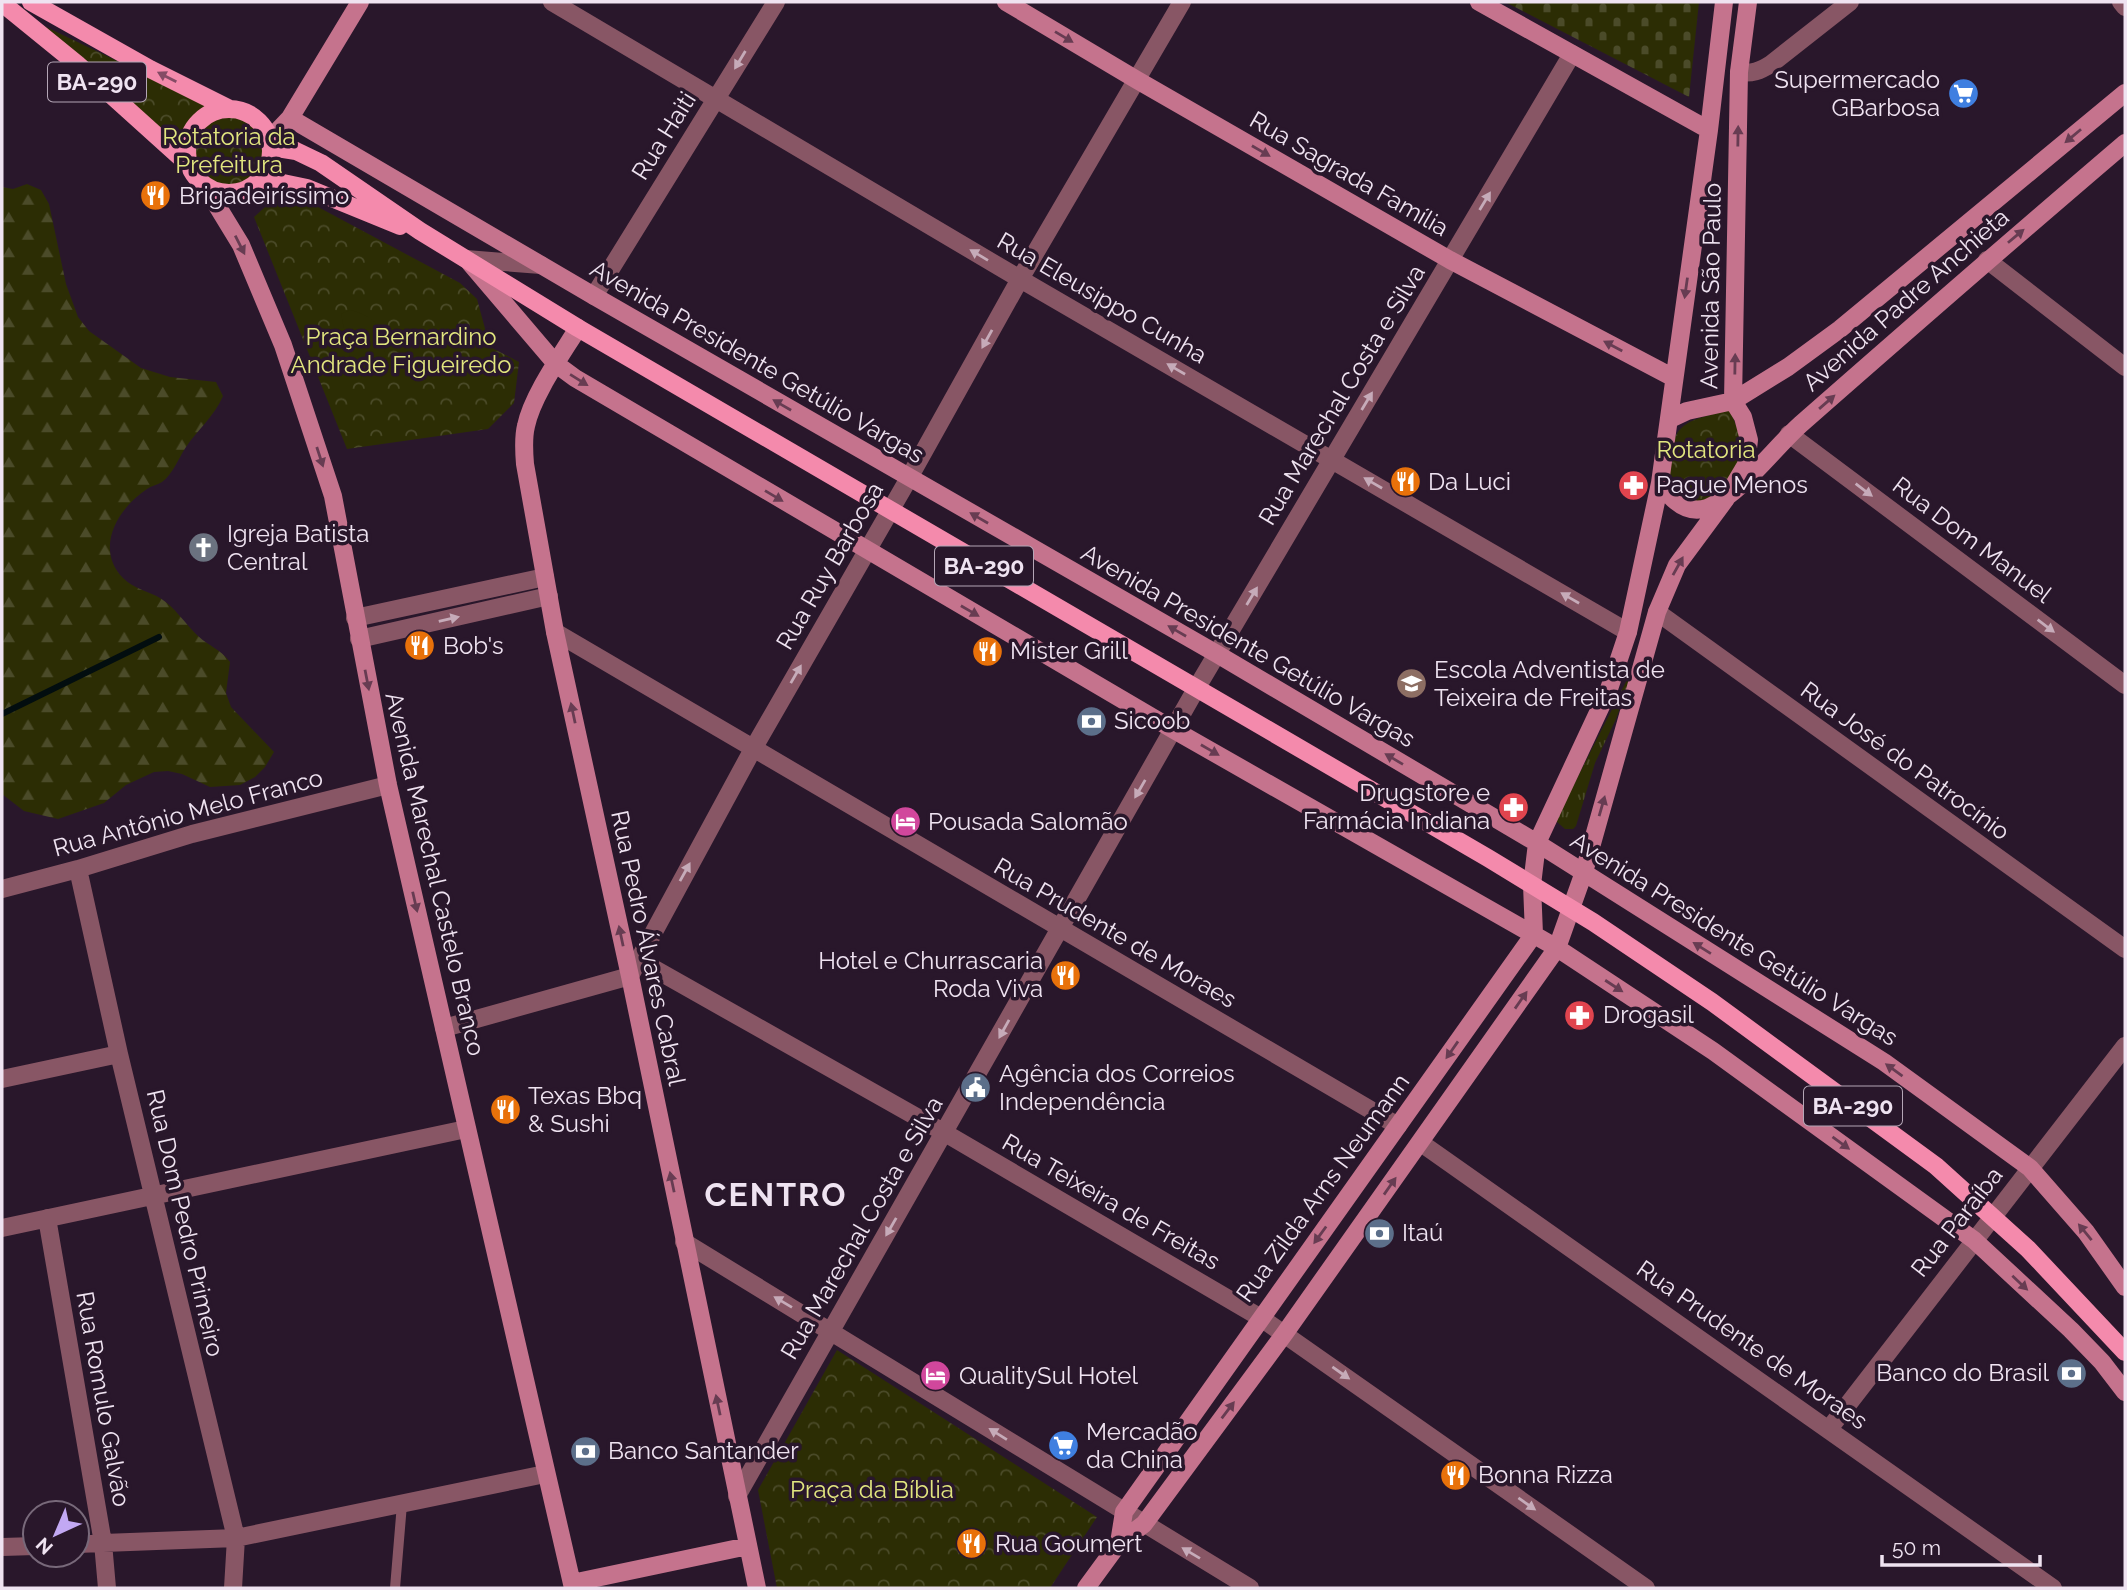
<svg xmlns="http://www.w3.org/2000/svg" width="2127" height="1590" font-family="Raleway,sans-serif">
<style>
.grass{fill:url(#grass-tufts)}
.forest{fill:url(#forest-firs)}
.cemetery{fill:url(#cemetery-stones)}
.park{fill:url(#park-crowns)}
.garden{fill:#2c2d04}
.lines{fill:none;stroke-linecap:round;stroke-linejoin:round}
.stream{stroke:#020d0f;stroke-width:6}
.lane{stroke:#885665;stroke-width:10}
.street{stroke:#885665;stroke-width:18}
.secondary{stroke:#c5738d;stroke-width:18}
.primary{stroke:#f48aac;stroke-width:18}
.oneway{fill:#673c52}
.oneway2{fill:#c6abb9}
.oneway3{fill:#844b65}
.labels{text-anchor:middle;stroke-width:7;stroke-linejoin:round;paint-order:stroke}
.shield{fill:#29172b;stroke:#b4a6b6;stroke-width:2}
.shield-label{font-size:23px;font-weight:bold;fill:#efe3f1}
.poi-label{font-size:24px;fill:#efe3f1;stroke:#29172b;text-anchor:start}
.street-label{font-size:24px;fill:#efe3f1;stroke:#29172b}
.park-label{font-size:24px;fill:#e2e67f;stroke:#29172b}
.district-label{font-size:32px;font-weight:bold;letter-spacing:2px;fill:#efe3f1;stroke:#29172b}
</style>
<defs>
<pattern id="grass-tufts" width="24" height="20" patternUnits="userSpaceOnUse" patternTransform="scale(1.75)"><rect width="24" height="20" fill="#2c2d04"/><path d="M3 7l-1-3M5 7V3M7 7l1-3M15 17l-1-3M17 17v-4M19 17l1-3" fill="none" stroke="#4b4b29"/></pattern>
<pattern id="forest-firs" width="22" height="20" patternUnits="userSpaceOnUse" patternTransform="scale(1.75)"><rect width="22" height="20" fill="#2c2d04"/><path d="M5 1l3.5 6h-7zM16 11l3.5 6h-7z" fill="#4b4b29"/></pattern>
<pattern id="cemetery-stones" width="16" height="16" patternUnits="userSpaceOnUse" patternTransform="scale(1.75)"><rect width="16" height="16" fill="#2c2d04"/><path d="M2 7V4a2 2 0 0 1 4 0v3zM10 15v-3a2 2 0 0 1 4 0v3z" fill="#4b4b29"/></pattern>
<pattern id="park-crowns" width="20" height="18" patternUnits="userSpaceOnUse" patternTransform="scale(1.75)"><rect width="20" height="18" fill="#2c2d04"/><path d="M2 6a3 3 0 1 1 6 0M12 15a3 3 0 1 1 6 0" fill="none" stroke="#4b4b29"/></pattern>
</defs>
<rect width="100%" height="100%" fill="#29172b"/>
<path class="grass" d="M 1637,660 L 1616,719 L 1595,763 L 1576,826 L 1573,829 L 1565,829 L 1556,821 L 1559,814 Z"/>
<path class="forest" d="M 27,184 L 41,190 L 49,204 L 66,284 L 78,317 L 89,331 L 141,368 L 170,377 L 216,382 L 223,396 C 214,417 198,429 186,447 C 178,459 173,474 162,482 C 157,485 151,486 147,489 C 118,508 94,548 123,578 C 134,589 148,591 160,598 C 175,607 185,624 198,636 C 210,647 219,648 230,662 L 226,693 L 231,707 L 274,752 L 265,767 L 255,777 L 240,785 L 210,787 L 182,774 L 168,771 L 154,772 L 126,785 L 104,803 L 58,819 L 24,811 L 2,794 L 2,187 L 13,189 Z"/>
<path class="cemetery" d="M 1505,2 L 1699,2 L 1689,97 Z"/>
<path class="park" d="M 42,25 L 209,105 C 189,116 183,127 179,149 L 99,71 Z
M 224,112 C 229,113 236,113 240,115 C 267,126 275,165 249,182 C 241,187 232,188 223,189 C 192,174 191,164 194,131 L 208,119 Z
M 290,198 L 305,200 L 460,283 L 477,299 L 490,347 L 519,362 L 514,403 L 488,429 L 347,449 L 254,217 L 273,200 Z
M 1730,410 C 1734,421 1741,435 1741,446 C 1740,473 1712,515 1681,497 C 1676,494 1671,485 1668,480 C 1673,424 1676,423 1730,410 Z
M 837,1350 L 1097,1517 L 1050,1588 L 777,1588 L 758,1490 Z"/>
<path class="garden" d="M 351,310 C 382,320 379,328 386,356 L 351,362 L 341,314 Z"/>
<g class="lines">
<path class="stream" d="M 2,714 L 159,637"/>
<path class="lane" d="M 395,1588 L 402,1504"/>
<path class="street" d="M 552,2 L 1020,279 L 1628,632
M 2121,2 L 2125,7
M 1739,72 C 1752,74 1760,71 1771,64 L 1850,2
M 466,259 L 541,265
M 1987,260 L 2125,367
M 594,296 L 776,2
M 1789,434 L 2125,685
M 1657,612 L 2125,949
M 355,618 L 545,577
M 555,632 L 1398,1126
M 359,639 L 549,596
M 78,869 L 119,1054 L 236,1538 L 233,1588
M 2,889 L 78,869 L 192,834 L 388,785
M 637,959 L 945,1133 L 1261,1318 L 1646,1588
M 444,1028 L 630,976 L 753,749 L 909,478 L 1020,279 L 1182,2
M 2,1079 L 119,1054
M 1421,1143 L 2053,1588
M 47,1218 L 103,1543 L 107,1588
M 2,1228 L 466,1129
M 684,1242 L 1250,1588
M 1829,1429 L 2125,1046
M 737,1496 L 1196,689 L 1572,54
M 77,1544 L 236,1538 L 545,1474
M 2,1547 L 35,1546"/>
<path class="secondary" d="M 1006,2 L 1137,80 L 1450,260 L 1674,378
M 1479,2 L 1709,130
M 290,118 L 594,296 L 1217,654 L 1537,843 L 1884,1062 L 2030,1168 L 2086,1232 L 2125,1287
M 270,139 L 290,118 L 360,2
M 205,186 L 241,245 L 283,345 L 333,496 L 388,785 L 573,1588
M 470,263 L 556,364 L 575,378 L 1174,730 L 1557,948 L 1713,1051 L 1974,1240 L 2071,1330 L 2102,1362 L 2125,1392
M 578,328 C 562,354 532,396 526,426 C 523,438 524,452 525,464 L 555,632 L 630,976 L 757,1588
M 1670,419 L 1687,411 L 1733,401 L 1788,367 L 1840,329 L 2125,93
M 1660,483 C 1670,498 1686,515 1707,508 C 1740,495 1773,449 1801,424 C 1908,330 2016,236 2125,143
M 1119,1543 L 1124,1512 L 1534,934 L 1532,885 L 1537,843 L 1609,689 L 1628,632 L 1660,483 L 1709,130 L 1724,2
M 572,1583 L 748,1546
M 1086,1588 L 1119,1543 L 1144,1524 L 1285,1333 L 1557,948 L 1584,872 L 1657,612 L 1677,565 L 1725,500 L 1746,465 L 1749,440 L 1743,417 L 1733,401 L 1739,72 L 1748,2"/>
<path class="primary" d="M 31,2 L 150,69 L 228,108
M 2,3 L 77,64 L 189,165
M187 151a42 42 0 1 1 84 0a42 42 0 1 1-84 0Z
M 271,147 L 296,151 L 321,163 L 420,231 L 578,328 L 1488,858 L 1593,922 L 1712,1002 L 1936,1166 L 2028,1249 L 2125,1352
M 258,183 L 283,183 L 307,188 L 400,226"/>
</g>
<defs><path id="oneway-solid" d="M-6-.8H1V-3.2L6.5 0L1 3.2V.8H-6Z" transform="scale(1.75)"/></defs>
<g class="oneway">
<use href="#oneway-solid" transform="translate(1064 37) rotate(31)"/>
<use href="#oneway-solid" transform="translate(1738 136) rotate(-89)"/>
<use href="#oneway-solid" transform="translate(2073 136) rotate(140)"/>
<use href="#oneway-solid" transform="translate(1261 151) rotate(30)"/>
<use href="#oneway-solid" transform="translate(2016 236) rotate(-40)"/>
<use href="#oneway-solid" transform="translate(240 245) rotate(63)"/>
<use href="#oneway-solid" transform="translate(1686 288) rotate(98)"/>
<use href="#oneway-solid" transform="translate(1613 346) rotate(-152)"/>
<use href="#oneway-solid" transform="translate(1735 364) rotate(-89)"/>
<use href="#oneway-solid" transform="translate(579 380) rotate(32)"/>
<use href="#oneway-solid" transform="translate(1827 402) rotate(-41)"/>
<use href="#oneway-solid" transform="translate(782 405) rotate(-150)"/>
<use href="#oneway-solid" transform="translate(320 457) rotate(72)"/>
<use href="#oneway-solid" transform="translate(774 496) rotate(31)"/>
<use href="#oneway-solid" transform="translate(979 518) rotate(-150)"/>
<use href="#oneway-solid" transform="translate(1678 566) rotate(-61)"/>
<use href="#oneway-solid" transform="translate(970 611) rotate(30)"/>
<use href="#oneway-solid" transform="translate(1177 631) rotate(-150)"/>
<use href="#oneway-solid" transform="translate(367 680) rotate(79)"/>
<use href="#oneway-solid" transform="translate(573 713) rotate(-102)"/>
<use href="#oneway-solid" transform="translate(1210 750) rotate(30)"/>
<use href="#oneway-solid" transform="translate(1394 759) rotate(-149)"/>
<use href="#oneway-solid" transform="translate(1602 806) rotate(-74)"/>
<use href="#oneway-solid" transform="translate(415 902) rotate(77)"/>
<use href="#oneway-solid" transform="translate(621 936) rotate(-102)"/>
<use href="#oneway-solid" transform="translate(1702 948) rotate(-148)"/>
<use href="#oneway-solid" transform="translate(1614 986) rotate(33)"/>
<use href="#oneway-solid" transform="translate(1521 1000) rotate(-55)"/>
<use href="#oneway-solid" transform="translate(1452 1050) rotate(125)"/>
<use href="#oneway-solid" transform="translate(1894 1070) rotate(-144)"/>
<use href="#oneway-solid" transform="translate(1841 1143) rotate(36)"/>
<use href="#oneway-solid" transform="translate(672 1182) rotate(-102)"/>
<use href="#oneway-solid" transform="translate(1390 1186) rotate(-55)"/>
<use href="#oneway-solid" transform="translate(2085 1232) rotate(-129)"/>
<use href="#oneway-solid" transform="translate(1320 1235) rotate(126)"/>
<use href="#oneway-solid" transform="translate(2020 1283) rotate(43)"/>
<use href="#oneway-solid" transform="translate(718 1405) rotate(-102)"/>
<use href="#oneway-solid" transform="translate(1228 1410) rotate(-53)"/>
</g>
<g class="oneway2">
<use href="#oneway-solid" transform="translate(740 60) rotate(121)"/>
<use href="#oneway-solid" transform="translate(1485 201) rotate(-59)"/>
<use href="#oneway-solid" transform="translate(979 255) rotate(-149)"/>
<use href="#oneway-solid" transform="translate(987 339) rotate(119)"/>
<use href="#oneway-solid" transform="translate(1176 369) rotate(-150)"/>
<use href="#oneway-solid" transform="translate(1367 401) rotate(-59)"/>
<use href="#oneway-solid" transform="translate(1373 483) rotate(-150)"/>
<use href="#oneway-solid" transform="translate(1864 490) rotate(37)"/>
<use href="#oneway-solid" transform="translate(1252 596) rotate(-59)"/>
<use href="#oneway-solid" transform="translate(1570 598) rotate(-150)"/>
<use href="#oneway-solid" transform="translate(449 619) rotate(-13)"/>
<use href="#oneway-solid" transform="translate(2046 626) rotate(37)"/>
<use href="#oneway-solid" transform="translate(796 674) rotate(-60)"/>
<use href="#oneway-solid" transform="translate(1140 789) rotate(120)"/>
<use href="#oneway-solid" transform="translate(685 872) rotate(-61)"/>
<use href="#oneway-solid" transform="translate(1004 1029) rotate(119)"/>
<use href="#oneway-solid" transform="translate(891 1227) rotate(120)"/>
<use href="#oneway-solid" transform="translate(783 1302) rotate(-149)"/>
<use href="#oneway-solid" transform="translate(1341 1373) rotate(35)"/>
<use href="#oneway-solid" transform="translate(998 1434) rotate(-148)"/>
<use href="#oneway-solid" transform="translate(1527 1504) rotate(35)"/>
<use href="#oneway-solid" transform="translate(1191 1553) rotate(-149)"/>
</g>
<use class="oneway3" href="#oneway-solid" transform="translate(167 77) rotate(-153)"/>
<defs>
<symbol id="supermarket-disc" viewBox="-11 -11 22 22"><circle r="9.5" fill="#3f7fe0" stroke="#29172b"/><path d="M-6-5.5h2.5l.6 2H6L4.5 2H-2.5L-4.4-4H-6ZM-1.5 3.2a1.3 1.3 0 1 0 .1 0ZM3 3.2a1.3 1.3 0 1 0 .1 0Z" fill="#fff"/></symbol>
<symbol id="restaurant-disc" viewBox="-11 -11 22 22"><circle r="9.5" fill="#e8710a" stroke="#29172b"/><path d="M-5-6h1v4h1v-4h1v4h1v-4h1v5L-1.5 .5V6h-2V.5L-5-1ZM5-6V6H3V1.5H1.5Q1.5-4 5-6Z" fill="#fff"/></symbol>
<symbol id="pharmacy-disc" viewBox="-11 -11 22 22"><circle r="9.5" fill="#e0444e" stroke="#29172b"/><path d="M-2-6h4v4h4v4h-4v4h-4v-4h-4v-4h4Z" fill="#fff"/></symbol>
<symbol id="church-disc" viewBox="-11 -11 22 22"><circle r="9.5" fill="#6b7280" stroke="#29172b"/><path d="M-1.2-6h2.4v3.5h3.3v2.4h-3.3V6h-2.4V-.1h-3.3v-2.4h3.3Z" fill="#fff"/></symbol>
<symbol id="school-disc" viewBox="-11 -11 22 22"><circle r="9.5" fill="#8d6e63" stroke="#29172b"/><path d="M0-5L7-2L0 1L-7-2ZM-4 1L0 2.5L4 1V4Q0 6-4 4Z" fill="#fff"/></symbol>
<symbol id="bank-disc" viewBox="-11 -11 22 22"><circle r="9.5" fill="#5c6f8a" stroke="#29172b"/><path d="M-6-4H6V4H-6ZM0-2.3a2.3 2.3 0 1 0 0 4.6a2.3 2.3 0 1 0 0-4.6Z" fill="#fff"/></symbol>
<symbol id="hotel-disc" viewBox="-11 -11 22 22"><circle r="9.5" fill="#d1479c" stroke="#29172b"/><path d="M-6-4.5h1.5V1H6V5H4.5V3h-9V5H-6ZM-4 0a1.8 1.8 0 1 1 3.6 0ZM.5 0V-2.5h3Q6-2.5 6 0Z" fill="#fff"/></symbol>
<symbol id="civic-disc" viewBox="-11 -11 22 22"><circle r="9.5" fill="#5c6f8a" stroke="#29172b"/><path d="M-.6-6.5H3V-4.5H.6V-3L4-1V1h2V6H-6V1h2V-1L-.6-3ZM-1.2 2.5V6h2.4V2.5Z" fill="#fff"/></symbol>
</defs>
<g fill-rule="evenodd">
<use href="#supermarket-disc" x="1946" y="76" width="35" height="35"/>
<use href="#restaurant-disc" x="138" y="178" width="35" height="35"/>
<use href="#restaurant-disc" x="1388" y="464" width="35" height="35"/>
<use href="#pharmacy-disc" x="1616" y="468" width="35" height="35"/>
<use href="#church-disc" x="186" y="530" width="35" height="35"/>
<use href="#restaurant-disc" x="402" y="628" width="35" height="35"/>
<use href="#restaurant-disc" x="970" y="634" width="35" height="35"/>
<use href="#school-disc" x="1394" y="666" width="35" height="35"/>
<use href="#bank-disc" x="1074" y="704" width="35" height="35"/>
<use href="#pharmacy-disc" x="1496" y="790" width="35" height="35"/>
<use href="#hotel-disc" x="888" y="804" width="35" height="35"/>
<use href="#restaurant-disc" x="1048" y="958" width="35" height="35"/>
<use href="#pharmacy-disc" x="1562" y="998" width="35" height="35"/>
<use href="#civic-disc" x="958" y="1070" width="35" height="35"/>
<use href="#restaurant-disc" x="488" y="1092" width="35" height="35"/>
<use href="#bank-disc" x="1362" y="1216" width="35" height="35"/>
<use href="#bank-disc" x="2054" y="1356" width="35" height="35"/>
<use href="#hotel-disc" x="918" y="1358" width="35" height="35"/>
<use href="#supermarket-disc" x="1046" y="1428" width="35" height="35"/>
<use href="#bank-disc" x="568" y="1434" width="35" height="35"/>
<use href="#restaurant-disc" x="1438" y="1458" width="35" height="35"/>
<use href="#restaurant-disc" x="954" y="1526" width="35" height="35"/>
</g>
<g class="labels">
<g class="shield">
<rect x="48" y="62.5" width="98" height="39" rx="5"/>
<rect x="935" y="546.5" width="98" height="39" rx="5"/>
<rect x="1804" y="1086.5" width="98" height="39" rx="5"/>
</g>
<g class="shield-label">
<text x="97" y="90">BA-290</text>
<text x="984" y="574">BA-290</text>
<text x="1853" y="1114">BA-290</text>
</g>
<g class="poi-label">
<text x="1940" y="88" text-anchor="end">Supermercado<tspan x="1940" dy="28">GBarbosa</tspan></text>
<text x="179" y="204">Brigadeiríssimo</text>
<text x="1428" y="490">Da Luci</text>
<text x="1656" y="493">Pague Menos</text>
<text x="227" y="542">Igreja Batista<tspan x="227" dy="28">Central</tspan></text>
<text x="443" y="654">Bob's</text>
<text x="1010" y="659">Mister Grill</text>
<text x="1434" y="678">Escola Adventista de<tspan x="1434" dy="28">Teixeira de Freitas</tspan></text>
<text x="1114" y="729">Sicoob</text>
<text x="1490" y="801" text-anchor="end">Drugstore e<tspan x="1490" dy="28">Farmácia Indiana</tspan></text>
<text x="928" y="830">Pousada Salomão</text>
<text x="1043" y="969" text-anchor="end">Hotel e Churrascaria<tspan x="1043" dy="28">Roda Viva</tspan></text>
<text x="1603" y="1023">Drogasil</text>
<text x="999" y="1082">Agência dos Correios<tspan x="999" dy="28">Independência</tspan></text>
<text x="528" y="1104">Texas Bbq<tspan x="528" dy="28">&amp; Sushi</tspan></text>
<text x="1402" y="1241">Itaú</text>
<text x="2049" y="1381" text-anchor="end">Banco do Brasil</text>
<text x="959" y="1384">QualitySul Hotel</text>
<text x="1086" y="1440">Mercadão<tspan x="1086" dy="28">da China</tspan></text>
<text x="608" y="1459">Banco Santander</text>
<text x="1478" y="1483">Bonna Rizza</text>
<text x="995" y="1552">Rua Goumert</text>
</g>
<g class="street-label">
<text transform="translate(664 136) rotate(-58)" y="8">Rua Haiti</text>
<text transform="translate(1349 174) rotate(30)" y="8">Rua Sagrada Família</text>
<text transform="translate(1711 286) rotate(-89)" y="8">Avenida São Paulo</text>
<text transform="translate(1102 298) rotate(30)" y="8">Rua Eleusippo Cunha</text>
<text transform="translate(1906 300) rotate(-41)" y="8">Avenida Padre Anchieta</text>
<text transform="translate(757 362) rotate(30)" y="8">Avenida Presidente Getúlio Vargas</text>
<text transform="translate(1342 395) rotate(-59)" y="8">Rua Marechal Costa e Silva</text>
<text transform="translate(1972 540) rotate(37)" y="8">Rua Dom Manuel</text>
<text transform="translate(830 566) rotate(-60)" y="8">Rua Ruy Barbosa</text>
<text transform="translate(1248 646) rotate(30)" y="8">Avenida Presidente Getúlio Vargas</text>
<text transform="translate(1905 761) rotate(36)" y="8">Rua José do Patrocínio</text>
<text transform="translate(188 813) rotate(-15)" y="8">Rua Antônio Melo Franco</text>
<text transform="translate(435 874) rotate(77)" y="8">Avenida Marechal Castelo Branco</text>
<text transform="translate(1115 933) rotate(30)" y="8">Rua Prudente de Moraes</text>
<text transform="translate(1734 939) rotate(32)" y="8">Avenida Presidente Getúlio Vargas</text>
<text transform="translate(648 948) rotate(78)" y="8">Rua Pedro Álvares Cabral</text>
<text transform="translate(1323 1188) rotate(-54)" y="8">Rua Zilda Arns Neumann</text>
<text transform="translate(1111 1202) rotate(30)" y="8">Rua Teixeira de Freitas</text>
<text transform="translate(1957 1222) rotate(-52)" y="8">Rua Paraíba</text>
<text transform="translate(185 1223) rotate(77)" y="8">Rua Dom Pedro Primeiro</text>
<text transform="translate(862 1228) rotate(-60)" y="8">Rua Marechal Costa e Silva</text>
<text transform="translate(1752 1345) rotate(35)" y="8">Rua Prudente de Moraes</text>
<text transform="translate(103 1399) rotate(80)" y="8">Rua Romulo Galvão</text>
</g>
<g class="park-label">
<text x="229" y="145">Rotatoria da<tspan x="229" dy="28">Prefeitura</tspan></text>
<text x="401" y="345">Praça Bernardino<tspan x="401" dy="28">Andrade Figueiredo</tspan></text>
<text x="1706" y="458">Rotatoria</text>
<text x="872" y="1498">Praça da Bíblia</text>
</g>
<g class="district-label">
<text x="776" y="1206">CENTRO</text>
</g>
</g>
<rect width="2127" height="1590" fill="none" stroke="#efe3f1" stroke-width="7"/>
<g transform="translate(56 1534) rotate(224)"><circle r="33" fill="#29172b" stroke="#78697a" stroke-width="2"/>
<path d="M0-5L12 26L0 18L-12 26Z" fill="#c2a8f3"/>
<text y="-10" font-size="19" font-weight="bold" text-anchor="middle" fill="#efe3f1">N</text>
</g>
<path d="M1882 1555v10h158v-10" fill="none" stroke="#efe3f1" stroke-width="3.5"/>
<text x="1892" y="1555" font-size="21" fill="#efe3f1" stroke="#29172b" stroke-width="5" paint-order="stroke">50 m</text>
</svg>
